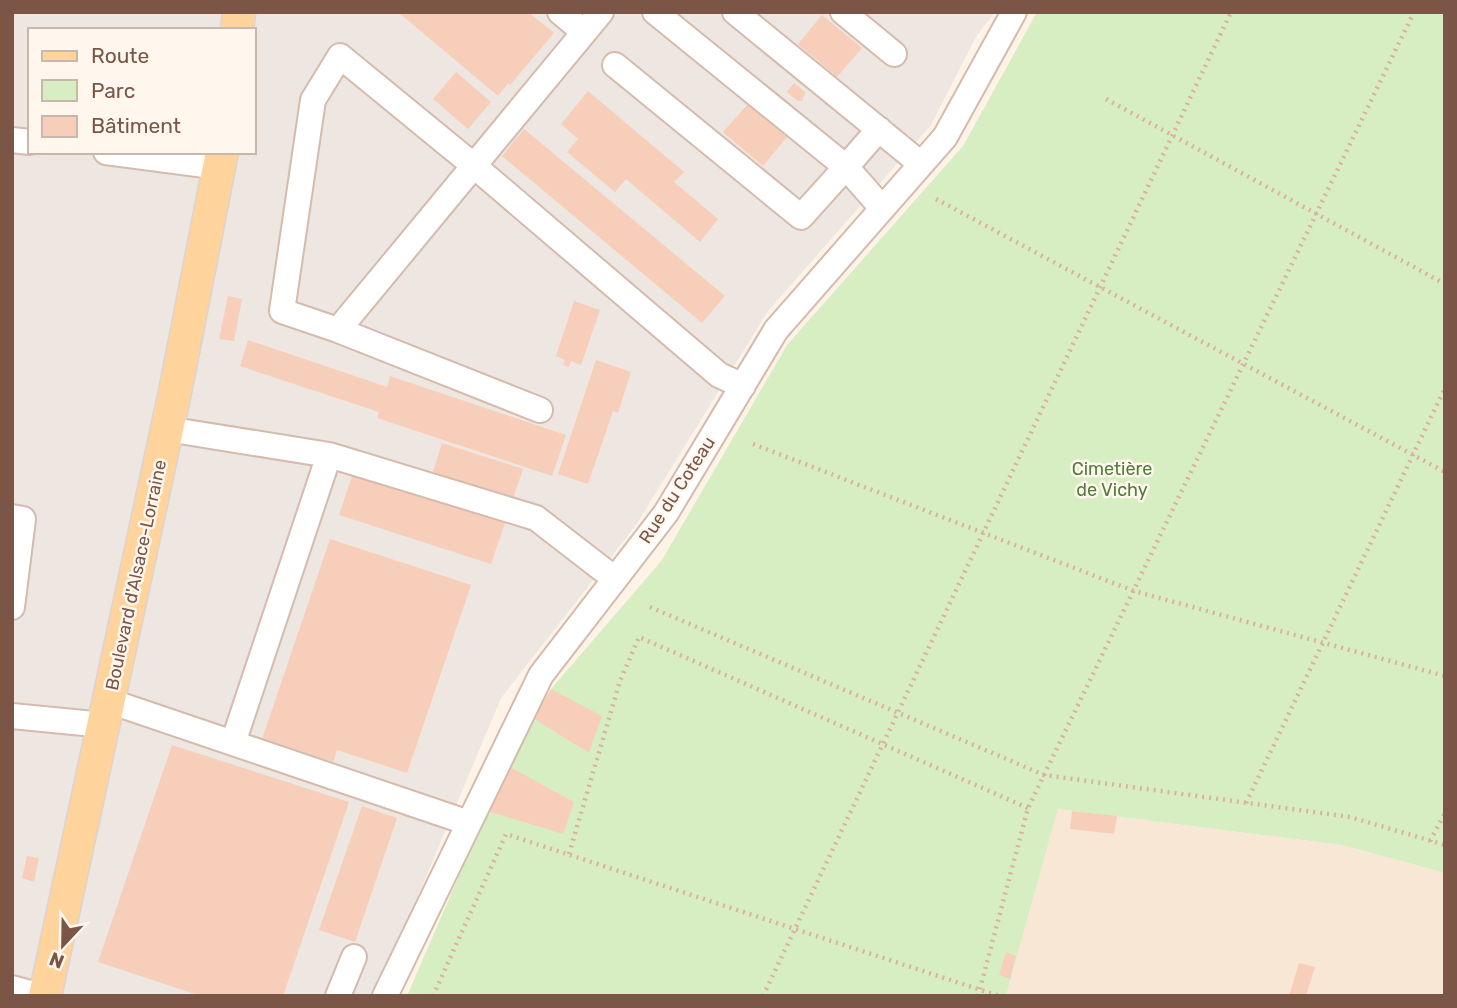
<svg xmlns="http://www.w3.org/2000/svg" width="1457" height="1008" font-family="Rubik,sans-serif">
<style>
.residential{fill:#f9e7d6}
.industrial{fill:#eee6e0;fill-rule:evenodd}
.green{fill:#d7eec2}
.building{fill:#f7ceba}
.lines{fill:none;stroke-linecap:round;stroke-linejoin:round}
.minor-casing{stroke:#d4bbad;stroke-width:28}
.major-casing{stroke:#ddd3cf;stroke-width:35}
.path{stroke:#dcb19d;stroke-width:4.5;stroke-dasharray:2 5;stroke-linecap:butt}
.minor{stroke:#fff;stroke-width:24}
.major{stroke:#ffd39c;stroke-width:32}
.labels{text-anchor:middle;stroke-width:5;stroke-linejoin:round;paint-order:stroke}
.park-label{font-size:18px;fill:#527c3b;stroke:#fff7ee}
.street-label{font-size:18px;fill:#7b5647;stroke:#fff7ee}
</style>
<rect width="100%" height="100%" fill="#fef3e6"/>
<path class="residential" d="M 1058,809 L 1342,845 L 1445,873 L 1445,996 L 1006,996 Z"/>
<path class="industrial" d="M 12,12 L 995,12 L 977,35 L 931,125 L 768,311 L 636,525 L 501,698 L 376,996 L 12,996 ZM 30,30 L 254,30 L 254,152 L 30,152 Z"/>
<path class="green" d="M 1037,12 L 1445,12 L 1445,873 L 1342,845 L 1058,809 L 1006,996 L 407,996 L 487,811 L 533,718 L 551,689 L 662,560 L 787,345 L 963,146 Z"/>
<path class="building" d="M 398,12 L 528,12 L 554,33 L 510,85 L 508,83 L 498,96 Z
M 822,15 L 862,48 L 837,77 L 798,44 Z
M 456,72 L 491,102 L 468,129 L 433,99 Z
M 794,83 L 805,92 L 802,101 L 798,101 L 787,92 Z
M 588,91 L 684,172 L 674,182 L 718,219 L 700,242 L 626,179 L 615,192 L 567,152 L 578,139 L 561,124 Z
M 748,104 L 787,137 L 763,166 L 723,132 Z
M 524,129 L 725,296 L 702,323 L 502,156 Z
M 228,296 L 242,299 L 234,341 L 219,339 Z
M 574,301 L 600,310 L 581,365 L 571,361 L 569,367 L 563,365 L 565,360 L 556,356 Z
M 248,340 L 387,387 L 390,376 L 566,435 L 552,476 L 377,418 L 379,412 L 240,366 Z
M 596,360 L 631,372 L 618,413 L 613,411 L 588,484 L 558,474 Z
M 442,443 L 523,469 L 513,498 L 433,472 Z
M 355,467 L 507,517 L 491,564 L 339,515 Z
M 330,539 L 471,585 L 407,773 L 337,750 L 333,762 L 262,739 Z
M 551,689 L 602,716 L 589,753 L 533,718 Z
M 172,745 L 349,802 L 283,996 L 201,996 L 98,962 Z
M 508,766 L 574,802 L 563,834 L 487,811 Z
M 362,806 L 397,818 L 355,942 L 319,930 Z
M 1072,811 L 1117,816 L 1114,834 L 1070,829 Z
M 27,856 L 39,858 L 34,882 L 22,878 Z
M 1006,952 L 1016,956 L 1010,979 L 999,975 Z
M 1299,963 L 1315,967 L 1306,996 L 1289,996 Z"/>
<g class="lines">
<defs>
<path id="minor" d="M 560,12 L 584,32
M 601,12 L 338,330 L 282,311 L 313,100 L 340,56 L 473,165 L 719,375 L 743,386
M 735,12 L 921,164
M 843,12 L 894,54
M 615,65 L 801,217 L 846,167 L 655,12
M 879,129 L 846,167 L 882,208
M 12,140 L 30,142
M 106,152 L 220,167
M 338,330 L 540,410
M 167,429 L 329,455 L 536,518 L 615,579
M 12,517 L 23,519 L 12,607
M 109,701 L 469,823
M 12,716 L 104,725
M 233,743 L 329,455
M 12,988 L 41,996
M 338,996 L 354,957
M 385,996 L 541,675 L 666,513 L 776,330 L 945,137 L 1014,12"/>
<path id="major" d="M 237,30 L 239,12
M 45,996 L 175,392 L 222,152"/>
</defs>
<use href="#minor" class="minor-casing"/>
<use href="#major" class="major-casing"/>
<path class="path" d="M 1106,99 L 1445,284
M 936,199 L 1445,472
M 753,444 L 1134,591 L 1445,676
M 650,607 L 1044,775 L 1350,817 L 1445,845
M 1246,803 L 1445,388
M 1430,841 L 1445,813
M 569,854 L 620,681 L 639,637 L 1028,808
M 433,996 L 506,834 L 999,996
M 763,996 L 1231,12
M 978,996 L 1028,808 L 1414,12"/>
<use href="#minor" class="minor"/>
<use href="#major" class="major"/>
</g>
<g class="labels">
<g class="park-label">
<text x="1112" y="475">Cimetière<tspan x="1112" dy="21">de Vichy</tspan></text>
</g>
<g class="street-label">
<text transform="translate(677 490) rotate(-57)" y="6">Rue du Coteau</text>
<text transform="translate(136 575) rotate(-78)" y="6">Boulevard d'Alsace-Lorraine</text>
</g>
</g>
<rect width="1457" height="1008" fill="none" stroke="#7b5647" stroke-width="28"/>
<rect x="28" y="28" width="228" height="126" fill="#fff7ee" stroke="#cab7ab" stroke-width="2"/>
<rect x="42" y="51" width="35" height="10" fill="#ffd39c" stroke="#cab7ab" stroke-width="2"/>
<text x="91" y="63" font-size="21" fill="#7b5647">Route</text>
<rect x="42" y="80" width="35" height="21" fill="#d7eec2" stroke="#cab7ab" stroke-width="2"/>
<text x="91" y="98" font-size="21" fill="#7b5647">Parc</text>
<rect x="42" y="116" width="35" height="21" fill="#f7ceba" stroke="#cab7ab" stroke-width="2"/>
<text x="91" y="133" font-size="21" fill="#7b5647">Bâtiment</text>
<g transform="translate(63 945) rotate(202)" stroke="#fff7ee" stroke-width="5" paint-order="stroke">
<path d="M0-5L12 26L0 18L-12 26Z" fill="#7b5647"/>
<text y="-10" font-size="19" font-weight="bold" text-anchor="middle" fill="#7b5647">N</text>
</g>
</svg>
